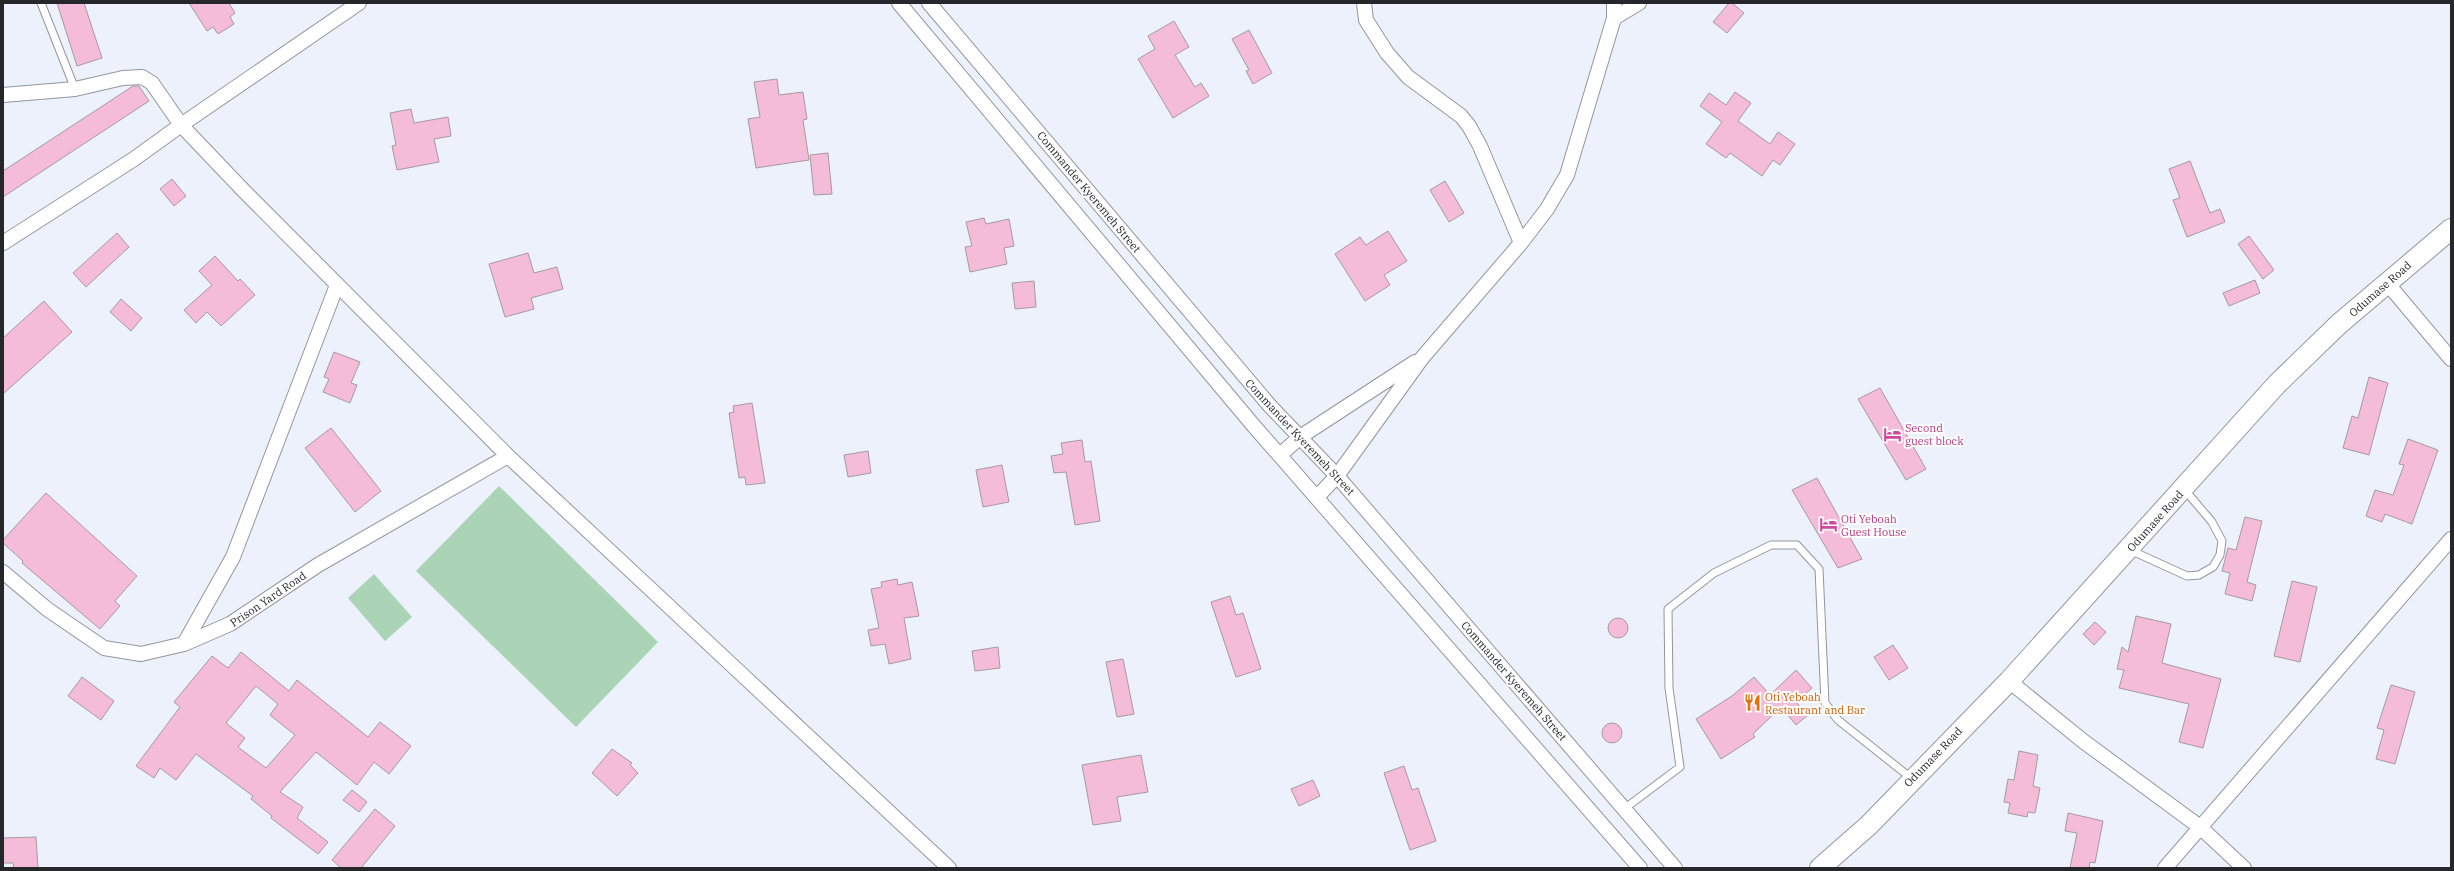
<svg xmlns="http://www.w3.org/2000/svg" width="2454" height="871" font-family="'IBM Plex Serif',serif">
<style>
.green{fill:#abd4b6}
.building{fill:#f5bcd9;stroke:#a59a9f;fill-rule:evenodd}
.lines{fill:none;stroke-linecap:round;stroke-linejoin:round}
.lane-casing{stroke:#92969f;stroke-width:9}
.street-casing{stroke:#92969f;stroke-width:16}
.secondary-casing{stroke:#92969f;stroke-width:22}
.lane{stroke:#fff;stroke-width:7}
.street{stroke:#fff;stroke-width:14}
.secondary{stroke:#fff;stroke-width:20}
.labels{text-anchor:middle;stroke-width:4;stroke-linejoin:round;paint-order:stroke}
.street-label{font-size:11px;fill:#26272b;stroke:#fefefe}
.hotel-label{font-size:11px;fill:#b23c85;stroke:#fefefe;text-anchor:start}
.food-label{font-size:11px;fill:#c56008;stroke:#fefefe;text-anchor:start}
</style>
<rect width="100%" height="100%" fill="#ecf1fb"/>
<path class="green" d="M 499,486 L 658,642 L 576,727 L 416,571 Z
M 374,574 L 412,617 L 385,641 L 348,598 Z"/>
<path class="building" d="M 57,3 L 84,3 L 102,58 L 77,66 Z
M 189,3 L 229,3 L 235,13 L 230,17 L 234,24 L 218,34 L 213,27 L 207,31 Z
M 1729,3 L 1732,3 L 1744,13 L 1727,33 L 1713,22 Z
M 1174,21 L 1189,47 L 1175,55 L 1195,87 L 1201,83 L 1209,96 L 1173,118 L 1138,59 L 1155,49 L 1148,36 Z
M 1249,30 L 1272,73 L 1253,84 L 1246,71 L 1249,70 L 1232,39 Z
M 777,79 L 779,95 L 803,92 L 807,119 L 803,120 L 809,160 L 756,168 L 748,119 L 760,117 L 754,82 Z
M 133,86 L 139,86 L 149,101 L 3,197 L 3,171 Z
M 1735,92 L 1751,103 L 1738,121 L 1770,144 L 1778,132 L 1795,144 L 1780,165 L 1773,160 L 1762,176 L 1730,153 L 1726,158 L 1706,144 L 1722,122 L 1700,106 L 1709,93 L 1726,105 Z
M 411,109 L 414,123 L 448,117 L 451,136 L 434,139 L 439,162 L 397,170 L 392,146 L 396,145 L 390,113 Z
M 828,153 L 832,194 L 814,195 L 810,155 Z
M 2190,161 L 2210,213 L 2220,209 L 2225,222 L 2187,237 L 2173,200 L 2180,198 L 2169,169 Z
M 172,179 L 186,196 L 174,206 L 160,189 Z
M 1445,181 L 1464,213 L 1449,222 L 1430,190 Z
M 984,218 L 986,224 L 1009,219 L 1014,246 L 1004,248 L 1007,264 L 970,272 L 965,247 L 972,246 L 966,222 Z
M 1388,231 L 1407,261 L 1384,275 L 1390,285 L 1365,301 L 1335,254 L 1360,237 L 1366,245 Z
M 117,233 L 129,247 L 86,287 L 73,273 Z
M 2249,236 L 2274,270 L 2263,279 L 2238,244 Z
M 528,253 L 534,273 L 557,267 L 563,289 L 531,298 L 534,309 L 505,317 L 489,264 Z
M 215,256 L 238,281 L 240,279 L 255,295 L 221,326 L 207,312 L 196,323 L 184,310 L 212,285 L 199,271 Z
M 2255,280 L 2260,293 L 2229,306 L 2223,293 Z
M 1034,281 L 1036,307 L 1015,309 L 1012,283 Z
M 121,299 L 142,318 L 131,331 L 110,312 Z
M 44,301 L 72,332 L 3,394 L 3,338 Z
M 334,352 L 360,362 L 351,383 L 357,385 L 350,403 L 323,392 L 329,379 L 324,377 Z
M 2369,377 L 2388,383 L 2369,455 L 2343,448 L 2352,416 L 2358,418 Z
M 1880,388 L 1926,469 L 1906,480 L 1858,399 Z
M 752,403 L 765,483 L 746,485 L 745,477 L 739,478 L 729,413 L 734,412 L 733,406 Z
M 331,428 L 381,491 L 355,512 L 305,448 Z
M 2408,439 L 2438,450 L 2412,524 L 2385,514 L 2382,522 L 2366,516 L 2375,490 L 2393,495 L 2404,465 L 2399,464 Z
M 1082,440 L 1085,462 L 1091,461 L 1100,521 L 1075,525 L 1066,472 L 1054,473 L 1051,456 L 1063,454 L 1061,443 Z
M 868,451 L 871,473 L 848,477 L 844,455 Z
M 1002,465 L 1009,502 L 983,507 L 976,470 Z
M 1817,478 L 1862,559 L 1838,568 L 1792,490 Z
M 46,493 L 137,576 L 115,601 L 120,606 L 100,629 L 22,563 L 23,561 L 3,543 L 3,540 Z
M 2245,517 L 2262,521 L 2247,582 L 2256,585 L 2252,601 L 2225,594 L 2230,573 L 2222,571 L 2228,548 L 2236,550 Z
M 897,579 L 898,585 L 912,582 L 919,616 L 904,618 L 911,659 L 889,664 L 885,644 L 871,646 L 868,630 L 879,628 L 871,589 L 882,587 L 881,582 Z
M 2292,581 L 2317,587 L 2300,662 L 2274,656 Z
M 1230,596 L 1236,615 L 1243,613 L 1261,669 L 1236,677 L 1211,602 Z
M 2136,616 L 2171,624 L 2162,663 L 2221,679 L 2203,748 L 2179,742 L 2189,704 L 2119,688 L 2124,670 L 2117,669 L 2122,647 L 2128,652 Z
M1608 628a10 10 0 1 1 20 0a10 10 0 1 1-20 0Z
M 2095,622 L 2106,632 L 2094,645 L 2083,634 Z
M 1893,645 L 1908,668 L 1889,680 L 1874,657 Z
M 998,647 L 1000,668 L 975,671 L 972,651 Z
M 241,652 L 289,691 L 297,680 L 368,737 L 380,722 L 411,746 L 389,774 L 374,762 L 357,785 L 316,752 L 280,792 L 303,807 L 297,818 L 328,842 L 318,854 L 271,818 L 272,816 L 251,799 L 253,796 L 196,754 L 176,780 L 160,768 L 154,778 L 136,766 L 180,707 L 174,702 L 212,656 L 228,668 ZM 256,686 L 278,704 L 270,715 L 295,735 L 266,768 L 238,747 L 245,738 L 226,723 Z
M 1123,659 L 1134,714 L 1117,717 L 1106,662 Z
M 1796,670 L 1812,688 L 1796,702 L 1808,715 L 1796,725 L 1781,707 L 1753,734 L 1755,737 L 1721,759 L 1696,719 L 1732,696 L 1754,677 L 1770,695 Z
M 82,677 L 114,701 L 101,720 L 68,696 Z
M 2391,685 L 2415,692 L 2395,764 L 2376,759 L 2384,730 L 2377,728 Z
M1602 733a10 10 0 1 1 20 0a10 10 0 1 1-20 0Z
M 612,749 L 632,763 L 630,765 L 638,773 L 617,796 L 592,773 Z
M 2019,751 L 2038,755 L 2033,786 L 2040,788 L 2035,813 L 2028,812 L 2027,817 L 2008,813 L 2010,803 L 2004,802 L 2008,779 L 2014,780 Z
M 1141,755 L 1148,792 L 1117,797 L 1121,821 L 1093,825 L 1082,765 Z
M 1404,766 L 1412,790 L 1418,788 L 1436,841 L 1410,850 L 1384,773 Z
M 1313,780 L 1320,796 L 1299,806 L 1291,789 Z
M 352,790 L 367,802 L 359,812 L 343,800 Z
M 375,809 L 395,826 L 361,868 L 341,868 L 332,860 Z
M 2068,813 L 2103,821 L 2095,863 L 2090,862 L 2089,868 L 2070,868 L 2077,833 L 2065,831 Z
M 36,837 L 38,868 L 14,868 L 13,863 L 3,863 L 3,838 Z"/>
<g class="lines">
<defs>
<path id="lane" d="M 41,3 L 75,89
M 2130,550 L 2187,576 L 2199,575 L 2213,567 L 2220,555 L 2222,541 L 2212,522 L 2184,489
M 1624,809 L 1680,767 L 1669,688 L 1668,609 L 1714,573 L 1771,545 L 1797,545 L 1819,569 L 1825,703 L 1838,720 L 1911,778"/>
<path id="street" d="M 899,3 L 1253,425 L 1640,868
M 929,3 L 1270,406 L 1337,476 L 1675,868
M 1364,3 L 1366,20 L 1387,53 L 1408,77 L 1461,116 L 1469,126 L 1480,146 L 1521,243
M 1614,18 L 1639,3
M 3,95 L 75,89 L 123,78 L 142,77 L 152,83 L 181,125 L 359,3
M 3,243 L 134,159 L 181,125 L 243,190 L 508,456 L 949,868
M 2387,283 L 2451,359
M 1280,455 L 1300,437 L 1415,362
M 1317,497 L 1337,476 L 1422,358 L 1521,243 L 1547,209 L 1567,175 L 1614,18 L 1614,3
M 3,572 L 47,609 L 104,648 L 141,654 L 184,644 L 230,624 L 318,565 L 508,456
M 184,644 L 233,557 L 337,285
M 2009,681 L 2083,741 L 2200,827 L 2244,868
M 2165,868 L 2451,539"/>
<path id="secondary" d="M 1820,868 L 1869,825 L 2009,681 L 2277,384 L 2339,324 L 2451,229"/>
</defs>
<use href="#lane" class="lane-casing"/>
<use href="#street" class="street-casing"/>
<use href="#secondary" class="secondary-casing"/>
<use href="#lane" class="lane"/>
<use href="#street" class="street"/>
<use href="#secondary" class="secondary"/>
</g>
<defs>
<symbol id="hotel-bare" viewBox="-9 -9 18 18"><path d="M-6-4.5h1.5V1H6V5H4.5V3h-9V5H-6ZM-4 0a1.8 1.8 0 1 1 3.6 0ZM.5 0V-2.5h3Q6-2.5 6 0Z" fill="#d1479c" stroke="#fefefe" stroke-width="2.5" paint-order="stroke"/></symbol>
<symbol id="restaurant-bare" viewBox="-9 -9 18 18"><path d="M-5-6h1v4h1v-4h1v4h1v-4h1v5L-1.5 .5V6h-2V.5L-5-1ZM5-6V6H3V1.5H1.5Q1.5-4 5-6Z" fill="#e8710a" stroke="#fefefe" stroke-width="2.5" paint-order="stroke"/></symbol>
</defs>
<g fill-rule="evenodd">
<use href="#hotel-bare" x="1880" y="422" width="25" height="25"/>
<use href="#hotel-bare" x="1816" y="512" width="25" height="25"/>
<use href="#restaurant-bare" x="1740" y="690" width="25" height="25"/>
</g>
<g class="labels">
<g class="street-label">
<text transform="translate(1089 192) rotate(50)" y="4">Commander Kyeremeh Street</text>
<text transform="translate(2380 289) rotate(-41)" y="4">Odumase Road</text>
<text transform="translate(1300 437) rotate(47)" y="4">Commander Kyeremeh Street</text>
<text transform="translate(2155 521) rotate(-48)" y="4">Odumase Road</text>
<text transform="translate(268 599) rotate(-34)" y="4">Prison Yard Road</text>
<text transform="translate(1514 681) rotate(49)" y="4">Commander Kyeremeh Street</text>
<text transform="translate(1933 757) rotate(-46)" y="4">Odumase Road</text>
</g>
<g class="hotel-label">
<text x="1905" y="432">Second<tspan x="1905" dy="13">guest block</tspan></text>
<text x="1841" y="523">Oti Yeboah<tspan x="1841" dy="13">Guest House</tspan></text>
</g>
<g class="food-label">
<text x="1765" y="701">Oti Yeboah<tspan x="1765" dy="13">Restaurant and Bar</tspan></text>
</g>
</g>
<rect width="2454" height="871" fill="none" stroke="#26272b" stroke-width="8"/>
</svg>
